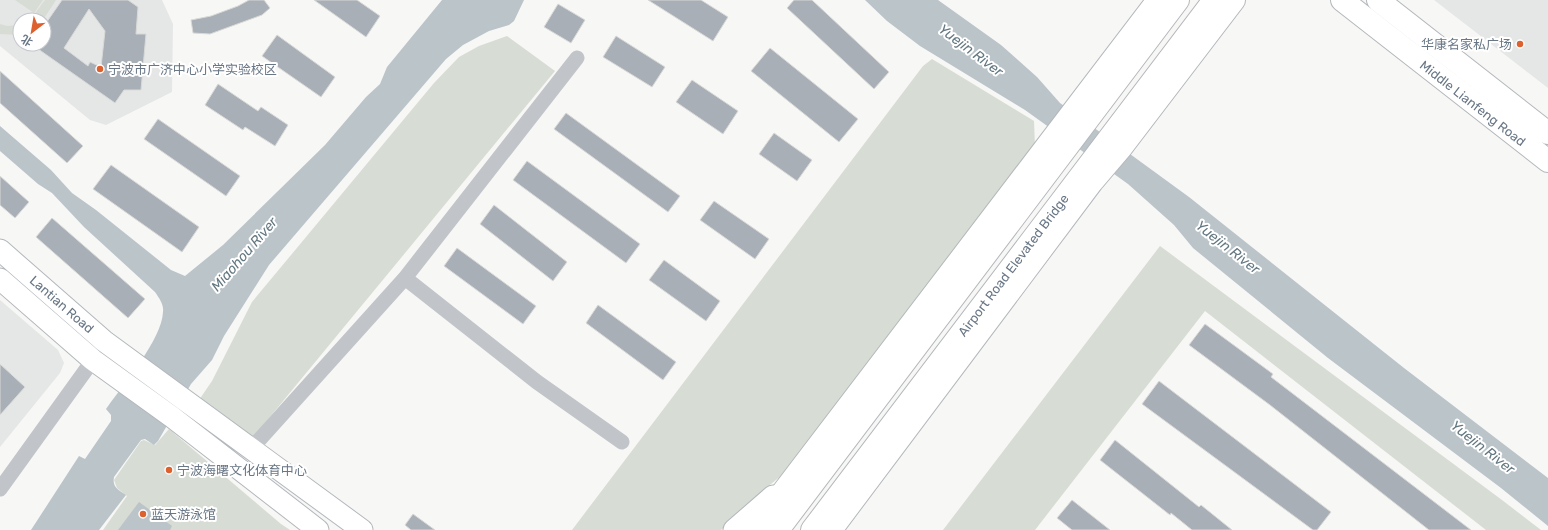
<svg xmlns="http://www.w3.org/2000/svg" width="1548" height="530" font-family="Rubik,'Noto Sans SC',sans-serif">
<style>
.built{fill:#e5e6e6;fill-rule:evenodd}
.green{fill:#d7dcd4}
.water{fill:#bac4c9}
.building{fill:#a8afb6;stroke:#d9d9d7;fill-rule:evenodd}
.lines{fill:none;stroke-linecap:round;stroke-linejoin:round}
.secondary-casing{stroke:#b3b8bd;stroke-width:23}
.primary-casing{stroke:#b4b8bc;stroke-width:24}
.highway-casing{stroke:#b4b7bb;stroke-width:24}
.street{stroke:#c1c4c8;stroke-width:15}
.secondary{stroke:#fff;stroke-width:21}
.primary{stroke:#fff;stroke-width:22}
.highway{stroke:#fff;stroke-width:22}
.poi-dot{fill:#dd612f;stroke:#fff;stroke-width:1.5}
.labels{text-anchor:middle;stroke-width:4;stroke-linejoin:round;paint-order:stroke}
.poi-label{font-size:13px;fill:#687685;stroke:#fff;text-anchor:start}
.street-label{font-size:13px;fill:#687685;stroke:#fff}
.water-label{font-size:14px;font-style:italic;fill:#637780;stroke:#fff}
</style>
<rect width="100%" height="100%" fill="#f7f7f5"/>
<path class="built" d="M 0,0 L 162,0 L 173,24 L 172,92 L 106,125 L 90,120 L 0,46 ZM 20,20 L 44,20 L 44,44 L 20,44 Z
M 1434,0 L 1548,0 L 1548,88 Z
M 0,300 L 58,350 L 64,363 L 60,373 L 0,447 Z"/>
<path class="green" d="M 15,0 L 43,0 L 34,13 Z
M 45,0 L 56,0 L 43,20 L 30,20 Z
M 0,24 L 7,26 L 20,25 L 20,35 L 0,34 Z
M 507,36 L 555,71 L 246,446 L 199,400 L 212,381 L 252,302 L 434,83 L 459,57 L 479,46 Z
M 932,59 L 1034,121 L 1035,147 L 792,467 L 761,492 L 721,530 L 572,530 L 923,66 Z
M 1160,246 L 1502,500 L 1541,530 L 1486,530 L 1205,311 L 1035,530 L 943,530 Z
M 169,429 L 281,524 L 290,530 L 103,530 L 127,496 L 117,488 L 114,480 L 141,441 L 144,440 L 155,445 Z"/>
<path class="water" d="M 442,0 L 524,0 L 514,21 L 509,25 L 489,31 L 463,45 L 446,59 L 269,265 L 224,336 L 212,360 L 191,384 L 158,441 L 154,445 L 145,439 L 141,440 L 114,477 C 112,487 118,490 126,495 L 99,530 L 31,530 L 79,456 L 85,459 L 111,421 L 111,415 L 106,409 C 123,385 162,339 163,312 C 164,304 159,298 155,292 L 84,227 L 52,193 L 38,184 L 0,151 L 0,126 L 51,170 L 72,193 L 96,210 L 171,270 L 185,276 L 223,245 L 325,145 L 366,97 L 380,84 L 387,67 Z
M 865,0 L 938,0 L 1001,45 L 1037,77 L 1060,103 L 1189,197 L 1404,368 L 1548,478 L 1548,526 L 1501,488 L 1328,358 L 1193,248 L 1174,225 L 1128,184 L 1025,110 L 920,46 L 887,21 Z
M 139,502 L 172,526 L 170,530 L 118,530 Z"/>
<path class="building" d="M 62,0 L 128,0 L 138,7 L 136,34 L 146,34 L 141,90 L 124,90 L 115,103 L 31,44 L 44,44 L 44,26 ZM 89,9 L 105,31 L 101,67 L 90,62 L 88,66 L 64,48 Z
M 249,0 L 264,0 L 270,8 L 262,15 L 210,34 L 193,33 L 191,20 L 211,16 L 238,6 Z
M 314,0 L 357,0 L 380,16 L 366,37 Z
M 648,0 L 701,0 L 728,17 L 713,41 Z
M 794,0 L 812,0 L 889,72 L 874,89 L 787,8 Z
M 558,4 L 585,20 L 571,43 L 544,27 Z
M 277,35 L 335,77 L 321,97 L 262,56 Z
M 616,36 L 665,67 L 652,87 L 603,57 Z
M 770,48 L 858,119 L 839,142 L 751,71 Z
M 0,71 L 83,146 L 67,163 L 0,103 Z
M 692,80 L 738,111 L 723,134 L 676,102 Z
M 218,84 L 258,111 L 261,107 L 288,125 L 275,146 L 245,127 L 243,130 L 205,105 Z
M 566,113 L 680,196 L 668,212 L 554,129 Z
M 158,119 L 240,176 L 226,196 L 144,139 Z
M 774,133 L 812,160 L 797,181 L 759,154 Z
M 527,161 L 640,244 L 626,263 L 513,180 Z
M 111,165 L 199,227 L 182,252 L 93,189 Z
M 0,176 L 29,202 L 15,218 L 0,205 Z
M 714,201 L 769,239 L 755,259 L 700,220 Z
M 494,205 L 567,262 L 553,281 L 480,224 Z
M 52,218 L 145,299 L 128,318 L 36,237 Z
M 457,248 L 536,306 L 523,324 L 444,266 Z
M 664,260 L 720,301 L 706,321 L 649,280 Z
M 598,305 L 676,362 L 663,380 L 586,323 Z
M 1205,324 L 1273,374 L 1271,377 L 1471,530 L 1429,530 L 1270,405 L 1189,345 Z
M 0,364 L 25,387 L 0,415 Z
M 1159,381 L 1331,512 L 1317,530 L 1313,530 L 1142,404 Z
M 1115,440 L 1199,507 L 1201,505 L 1232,530 L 1192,530 L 1171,513 L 1170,515 L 1100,460 Z
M 1072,500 L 1110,530 L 1072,530 L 1057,518 Z
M 413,514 L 435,530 L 411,530 L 405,525 Z"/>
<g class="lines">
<defs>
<path id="secondary" d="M 0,250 L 104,341 L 362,530
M 0,279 L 93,360 L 172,417 L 318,530
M 734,530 L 773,496"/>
<path id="primary" d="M 1342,0 L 1548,161
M 1378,0 L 1548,133
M 754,530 L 1158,0
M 831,530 L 1092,182 L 1121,148 L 1234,0"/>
<path id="highway" d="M 778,530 L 1178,0
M 812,530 L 1214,0"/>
</defs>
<use href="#secondary" class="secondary-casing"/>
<use href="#primary" class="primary-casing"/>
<use href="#highway" class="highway-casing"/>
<path class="street" d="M 405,278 L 537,382 L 622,442
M 251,449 L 405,278 L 577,58
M 0,489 L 93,360"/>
<use href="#secondary" class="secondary"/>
<use href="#primary" class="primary"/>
<use href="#highway" class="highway"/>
</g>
<g class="poi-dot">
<circle cx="1520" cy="44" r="4"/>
<circle cx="100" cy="69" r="4"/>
<circle cx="169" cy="470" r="4"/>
<circle cx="143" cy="514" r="4"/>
</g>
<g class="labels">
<g class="poi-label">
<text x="1512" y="49" text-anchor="end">华康名家私广场</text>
<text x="108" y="74">宁波市广济中心小学实验校区</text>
<text x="177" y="475">宁波海曙文化体育中心</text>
<text x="151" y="519">蓝天游泳馆</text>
</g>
<g class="street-label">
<text transform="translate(1473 103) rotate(38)" y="5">Middle Lianfeng Road</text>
<text transform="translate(1013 265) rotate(-53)" y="5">Airport Road Elevated Bridge</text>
<text transform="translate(62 304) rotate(41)" y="5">Lantian Road</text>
</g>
<g class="water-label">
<text transform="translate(971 50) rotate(37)" y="5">Yuejin River</text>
<text transform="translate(1228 247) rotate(38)" y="5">Yuejin River</text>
<text transform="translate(244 254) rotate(-49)" y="5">Miaohou River</text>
<text transform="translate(1483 447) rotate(38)" y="5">Yuejin River</text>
</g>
</g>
<g transform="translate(32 32) rotate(211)"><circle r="19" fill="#ffffff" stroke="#c3c8ce"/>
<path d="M0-3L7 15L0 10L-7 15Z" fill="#dd612f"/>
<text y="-6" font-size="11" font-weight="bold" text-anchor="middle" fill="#687685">北</text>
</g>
</svg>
